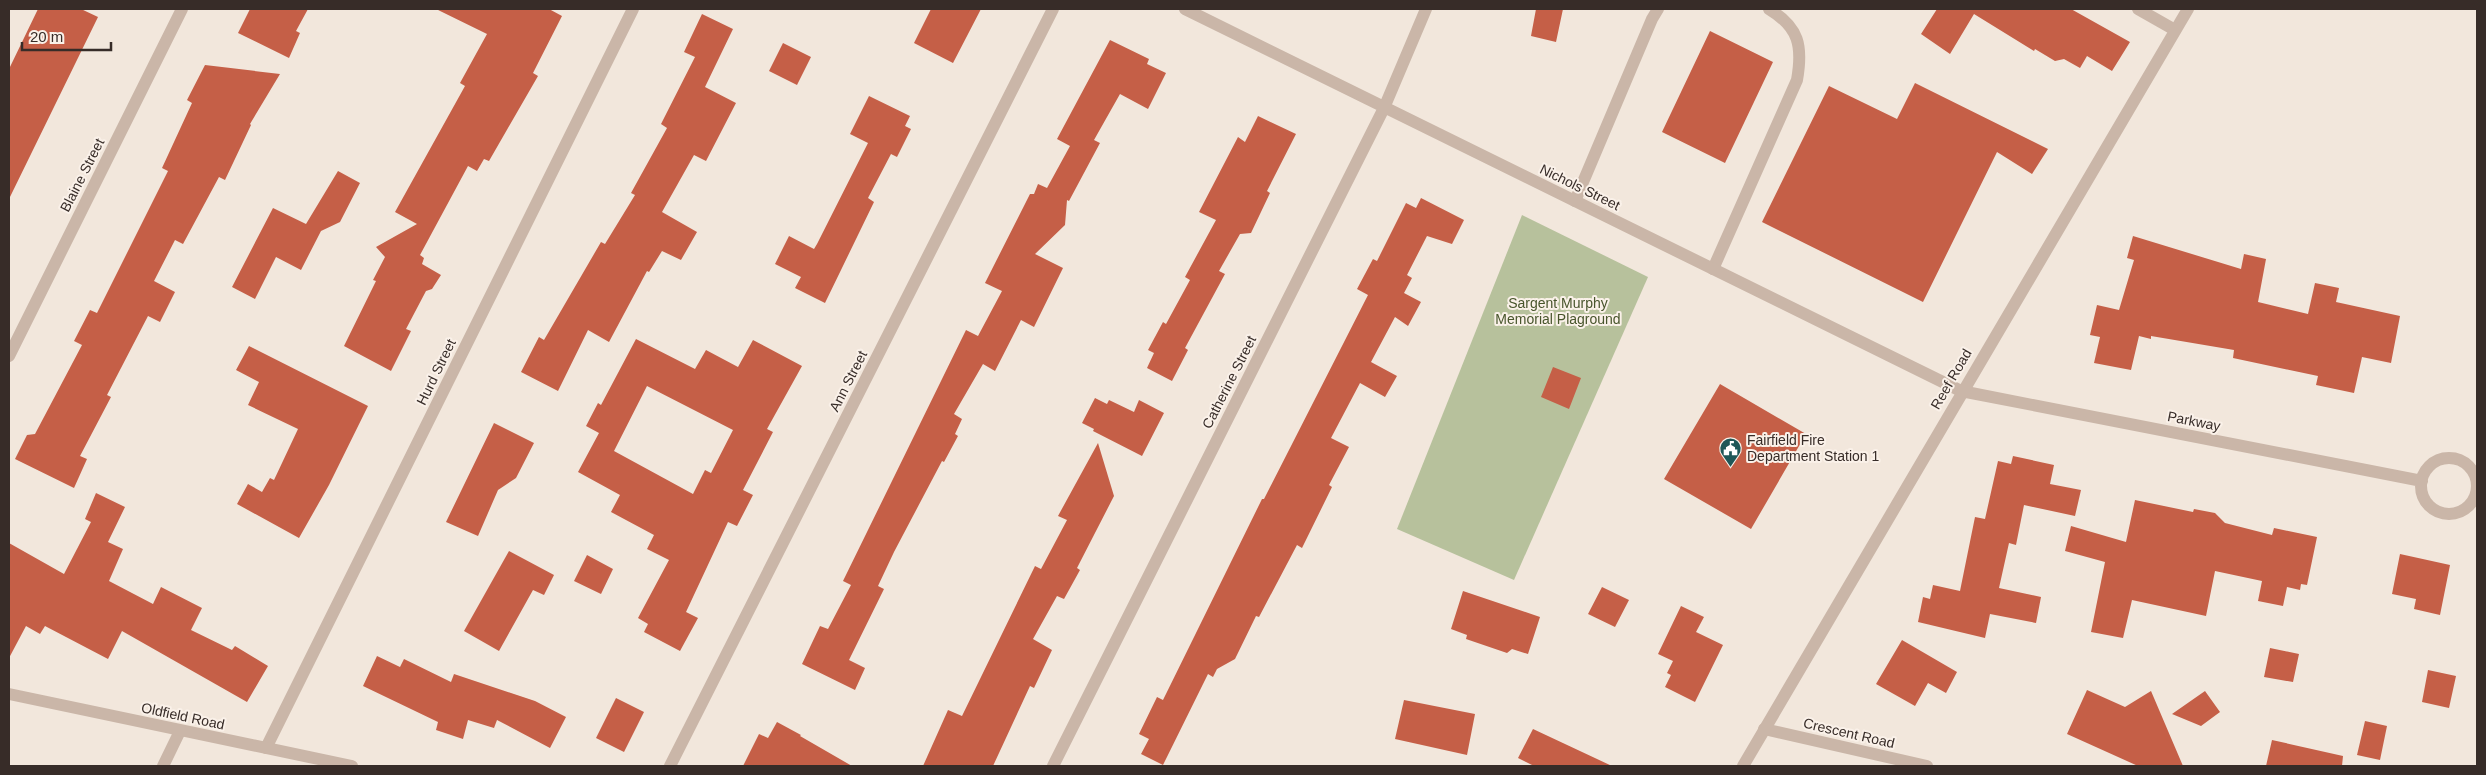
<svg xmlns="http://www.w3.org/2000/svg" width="2486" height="775" font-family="Helvetica,sans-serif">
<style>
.green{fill:#b7c19c}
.building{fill:#c55f47;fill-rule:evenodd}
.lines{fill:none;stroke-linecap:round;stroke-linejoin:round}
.service{stroke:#cab6a8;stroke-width:12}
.minor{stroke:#cab6a8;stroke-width:12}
.tertiary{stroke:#cab6a8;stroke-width:12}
.labels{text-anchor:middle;stroke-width:4;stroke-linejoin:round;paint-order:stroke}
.street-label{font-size:14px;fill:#372c28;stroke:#faf1e9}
.park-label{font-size:14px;fill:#48552c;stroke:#faf1e9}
.poi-label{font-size:14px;fill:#372c28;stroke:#faf1e9;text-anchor:start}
</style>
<rect width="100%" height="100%" fill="#f2e7dc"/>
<path class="green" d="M 1522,215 L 1648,277 L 1514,580 L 1397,529 Z"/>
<path class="building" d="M 38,9 L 81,9 L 98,17 L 9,199 L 9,69 Z
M 250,9 L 308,9 L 296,31 L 300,33 L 289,58 L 238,33 Z
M 436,9 L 549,9 L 562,16 L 533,73 L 538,76 L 489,161 L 484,159 L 477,171 L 468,166 L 420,255 L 424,258 L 422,264 L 441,275 L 432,289 L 426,291 L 406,329 L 411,331 L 391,371 L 344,346 L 376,281 L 373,280 L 385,257 L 376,247 L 417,224 L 395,212 L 465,86 L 460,83 L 487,34 Z
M 931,9 L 981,9 L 953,63 L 914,43 Z
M 1536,9 L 1563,9 L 1556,42 L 1531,36 Z
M 1937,9 L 2071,9 L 2130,42 L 2112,71 L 2087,56 L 2080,68 L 2064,59 L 2055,61 L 2035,49 L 2034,51 L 1974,14 L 1950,54 L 1921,34 Z
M 702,14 L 733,29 L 705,87 L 736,103 L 706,161 L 694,155 L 662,212 L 697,232 L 681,260 L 662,251 L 649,272 L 647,271 L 609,342 L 588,330 L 558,391 L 521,372 L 539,337 L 544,340 L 601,242 L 605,244 L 635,195 L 631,193 L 667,128 L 661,124 L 695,57 L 684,52 Z
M 1710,31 L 1773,62 L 1725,163 L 1662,132 Z
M 1110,40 L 1149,59 L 1147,64 L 1166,73 L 1148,109 L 1120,94 L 1094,140 L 1100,143 L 1069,201 L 1067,200 L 1065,225 L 1035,254 L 1063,268 L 1034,327 L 1021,320 L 995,371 L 983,364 L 954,414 L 962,419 L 955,434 L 958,436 L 944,462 L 942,461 L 894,552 L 878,586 L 884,589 L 849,660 L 865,668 L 855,690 L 802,664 L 820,626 L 828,629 L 851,585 L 843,581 L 966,330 L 978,336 L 1002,291 L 985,283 L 1030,194 L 1034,194 L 1038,184 L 1047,188 L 1070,146 L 1057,139 Z
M 783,43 L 811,57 L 797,85 L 769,71 Z
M 205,65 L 280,74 L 250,124 L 251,125 L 225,180 L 219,177 L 183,244 L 175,240 L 154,281 L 175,292 L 160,322 L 148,316 L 107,395 L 111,397 L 80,456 L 87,459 L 74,488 L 15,459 L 27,435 L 35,434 L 82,345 L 74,341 L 90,310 L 97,313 L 168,171 L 162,168 L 192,103 L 187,100 Z
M 1915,83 L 2048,149 L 2032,174 L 1997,152 L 1923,302 L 1762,222 L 1829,86 L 1897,119 Z
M 869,96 L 910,116 L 905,126 L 911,129 L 897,157 L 891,154 L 868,198 L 874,202 L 825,303 L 795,288 L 801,277 L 775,264 L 789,236 L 814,249 L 817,244 L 868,143 L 850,134 Z
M 1258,116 L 1296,134 L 1267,191 L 1270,193 L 1251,233 L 1240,234 L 1219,271 L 1225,274 L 1185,348 L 1188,350 L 1172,381 L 1147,368 L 1154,353 L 1148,350 L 1163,322 L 1166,324 L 1190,280 L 1185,277 L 1216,220 L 1199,212 L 1238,137 L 1245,142 Z
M 338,171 L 360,183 L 340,222 L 321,231 L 301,270 L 276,257 L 255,299 L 232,287 L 273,208 L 306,224 Z
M 1421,198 L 1464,220 L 1452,244 L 1427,236 L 1407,275 L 1412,278 L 1404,293 L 1421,302 L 1408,326 L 1395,317 L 1371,362 L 1397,376 L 1385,397 L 1360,383 L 1331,438 L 1349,447 L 1329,485 L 1332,487 L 1302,548 L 1297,545 L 1259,617 L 1256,616 L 1235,659 L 1217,669 L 1213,677 L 1208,674 L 1163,765 L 1141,754 L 1149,739 L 1139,734 L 1157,697 L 1163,700 L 1262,499 L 1264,499 L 1368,295 L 1357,289 L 1373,259 L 1377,261 L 1406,203 L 1416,208 Z
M 2133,236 L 2241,269 L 2244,254 L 2266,259 L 2258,302 L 2308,314 L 2315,283 L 2339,288 L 2336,302 L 2400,316 L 2391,363 L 2362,357 L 2354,393 L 2316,385 L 2318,376 L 2233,358 L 2234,350 L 2151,336 L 2151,339 L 2139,336 L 2131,370 L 2094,363 L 2100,337 L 2090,335 L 2097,305 L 2119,310 L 2134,260 L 2127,258 Z
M 636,339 L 695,369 L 706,350 L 738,367 L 753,340 L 802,366 L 767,429 L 773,432 L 743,490 L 753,495 L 737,526 L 728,522 L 686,612 L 698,618 L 680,651 L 644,632 L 648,624 L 638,618 L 669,560 L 647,549 L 654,535 L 611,512 L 620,495 L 578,472 L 599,433 L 586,426 L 598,403 L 601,405 ZM 647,386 L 733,430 L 711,473 L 705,470 L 693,494 L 614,451 Z
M 249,346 L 368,406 L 329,485 L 299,538 L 237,504 L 248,484 L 262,492 L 270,478 L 274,480 L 298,429 L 248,405 L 259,382 L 236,370 Z
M 1553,367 L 1581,378 L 1569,409 L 1541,397 Z
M 1720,384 L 1806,434 L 1751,529 L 1664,479 Z
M 1095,398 L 1107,404 L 1109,400 L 1134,412 L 1139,400 L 1164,413 L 1142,456 L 1093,431 L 1094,429 L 1082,423 Z
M 494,423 L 534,443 L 516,478 L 498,490 L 478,536 L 446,522 Z
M 1098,443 L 1114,496 L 1077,568 L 1080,570 L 1064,599 L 1057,596 L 1033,639 L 1052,650 L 1034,688 L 1030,686 L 993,766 L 923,766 L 948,710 L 962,716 L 1035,566 L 1041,569 L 1067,520 L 1058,516 Z
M 2013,456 L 2054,465 L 2050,484 L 2081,490 L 2075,516 L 2024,505 L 2016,545 L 2009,543 L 1999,588 L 2041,597 L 2036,623 L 1990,614 L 1985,638 L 1918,622 L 1923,597 L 1930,599 L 1933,585 L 1960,591 L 1975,517 L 1985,519 L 1998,461 L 2011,464 Z
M 96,493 L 125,507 L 108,542 L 123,549 L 109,581 L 153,604 L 161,587 L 202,608 L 191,630 L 232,650 L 235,646 L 268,666 L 247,702 L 122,631 L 108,659 L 45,626 L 40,634 L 26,626 L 9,658 L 9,543 L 64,574 L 91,522 L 85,519 Z
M 2135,500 L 2193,512 L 2194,509 L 2215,513 L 2225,523 L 2272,535 L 2274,528 L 2317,537 L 2307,585 L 2301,584 L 2300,590 L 2287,587 L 2283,606 L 2258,601 L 2262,581 L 2215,571 L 2206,616 L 2132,600 L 2123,638 L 2091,632 L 2105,562 L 2065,551 L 2071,526 L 2126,542 Z
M 509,551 L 554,575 L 544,595 L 533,590 L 499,651 L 464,631 Z
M 2400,554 L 2450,565 L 2440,615 L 2414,609 L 2416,599 L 2392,594 Z
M 587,555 L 613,569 L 601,594 L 574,581 Z
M 1602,587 L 1629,600 L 1615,627 L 1588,614 Z
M 1463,591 L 1540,617 L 1528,654 L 1512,649 L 1507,653 L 1466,639 L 1467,635 L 1451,629 Z
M 1681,606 L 1704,617 L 1696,632 L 1723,645 L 1695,702 L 1665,687 L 1671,675 L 1667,673 L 1673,661 L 1658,654 Z
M 1902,640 L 1957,672 L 1946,693 L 1928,683 L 1915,706 L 1876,684 Z
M 2270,648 L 2299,654 L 2293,682 L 2264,677 Z
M 377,656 L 400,667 L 404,659 L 451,682 L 454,674 L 535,701 L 566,717 L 550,748 L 497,720 L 494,728 L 468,720 L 463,739 L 436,730 L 438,722 L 363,686 Z
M 2428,670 L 2456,676 L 2449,708 L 2422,702 Z
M 2087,690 L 2125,707 L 2151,691 L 2183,766 L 2138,766 L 2067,734 Z
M 2205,691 L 2220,712 L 2201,726 L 2172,714 Z
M 616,698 L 644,712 L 624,752 L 596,738 Z
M 1404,700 L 1475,714 L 1467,755 L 1395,739 Z
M 2365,721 L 2387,726 L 2380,760 L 2357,755 Z
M 777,722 L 801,735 L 800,736 L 852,766 L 743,766 L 759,734 L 768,738 Z
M 1533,729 L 1612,766 L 1534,766 L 1518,758 Z
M 2272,740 L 2343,756 L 2342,766 L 2266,766 Z"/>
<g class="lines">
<path class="service" d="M 1575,201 L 1652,19 L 1658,9
M 1713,269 L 1797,80 C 1803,46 1799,27 1769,9"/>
<path class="minor" d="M 1185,9 L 1961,391 L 2422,481
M 2138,9 L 2175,30
M 9,356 L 182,9
M2421 486a28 28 0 1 1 56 0a28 28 0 1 1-56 0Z
M 1764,729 L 1927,766
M 266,748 L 633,9
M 163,766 L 180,731
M 670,766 L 1053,9
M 1053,766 L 1384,108 L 1426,9"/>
<path class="tertiary" d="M 9,694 L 352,766
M 1743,766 L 2188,9"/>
</g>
<defs>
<symbol id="civic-pin" viewBox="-11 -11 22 30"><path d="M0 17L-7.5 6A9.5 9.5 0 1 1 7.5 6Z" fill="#1e5758" stroke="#faf1e9"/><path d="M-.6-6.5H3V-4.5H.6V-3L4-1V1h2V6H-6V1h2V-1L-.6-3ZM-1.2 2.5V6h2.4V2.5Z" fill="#fff"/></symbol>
</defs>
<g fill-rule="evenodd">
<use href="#civic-pin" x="1718" y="436" width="25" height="34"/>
</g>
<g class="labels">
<g class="street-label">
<text transform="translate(82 175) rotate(-63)" y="5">Blaine Street</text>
<text transform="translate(1580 187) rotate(26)" y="5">Nichols Street</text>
<text transform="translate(436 372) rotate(-64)" y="5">Hurd Street</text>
<text transform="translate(1951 379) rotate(-60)" y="5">Reef Road</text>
<text transform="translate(848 381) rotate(-63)" y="5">Ann Street</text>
<text transform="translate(1229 382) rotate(-63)" y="5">Catherine Street</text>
<text transform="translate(2194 421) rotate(11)" y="5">Parkway</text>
<text transform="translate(183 716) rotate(12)" y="5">Oldfield Road</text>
<text transform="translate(1849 733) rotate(13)" y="5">Crescent Road</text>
</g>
<g class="park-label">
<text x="1558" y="308">Sargent Murphy<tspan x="1558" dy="16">Memorial Plaground</tspan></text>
</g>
<g class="poi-label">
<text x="1747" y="445">Fairfield Fire<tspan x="1747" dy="16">Department Station 1</tspan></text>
</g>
</g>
<rect width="2486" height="775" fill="none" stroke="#372c28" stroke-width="20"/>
<path d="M22 42v8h89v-8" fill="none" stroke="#372c28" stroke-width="2.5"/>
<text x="30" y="42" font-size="15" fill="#372c28" stroke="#faf1e9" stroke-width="4" paint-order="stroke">20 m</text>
</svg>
